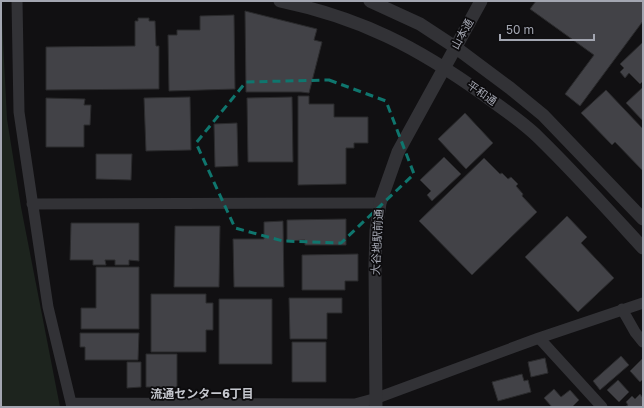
<svg xmlns="http://www.w3.org/2000/svg" width="644" height="408" font-family="'Golos Text','Noto Sans JP',sans-serif">
<style>
.green{fill:#1d241e}
.building{fill:#424247;stroke:#2b2b2d}
.lines{fill:none;stroke-linecap:round;stroke-linejoin:round}
.minor{stroke:#323236;stroke-width:11}
.tertiary{stroke:#323236;stroke-width:13}
.marked{fill:none;stroke:#0f766e;stroke-width:3;stroke-dasharray:8 5;stroke-linejoin:round}
.labels{text-anchor:middle;stroke-width:3.5;stroke-linejoin:round;paint-order:stroke}
.street-label{font-size:11px;fill:#a3a6b1;stroke:#0c0b0d}
.neighbourhood-label{font-size:12px;font-weight:bold;fill:#c4c6cd;stroke:#0c0b0d}
</style>
<rect width="100%" height="100%" fill="#111012"/>
<path class="green" d="M 1,1 L 7,119 L 21,207 L 60,407 L 1,407 Z"/>
<path class="building" d="M 536,1 L 643,1 L 643,21 L 580,106 L 565,94 L 594,55 L 530,9 Z
M 245,11 L 317,29 L 314,40 L 322,42 L 309,93 L 301,92 L 246,92 Z
M 234,15 L 235,89 L 169,91 L 168,35 L 177,35 L 177,30 L 200,30 L 200,16 Z
M 138,18 L 149,18 L 149,21 L 155,21 L 156,46 L 159,46 L 159,89 L 46,90 L 46,47 L 135,46 L 135,21 L 138,21 Z
M 643,42 L 643,81 L 640,84 L 629,73 L 625,78 L 620,72 L 624,68 L 620,64 Z
M 643,87 L 643,121 L 626,103 Z
M 606,90 L 643,129 L 643,171 L 615,142 L 612,145 L 581,113 Z
M 298,96 L 309,96 L 309,104 L 334,104 L 334,117 L 368,117 L 368,143 L 354,143 L 354,148 L 346,148 L 346,184 L 298,185 Z
M 190,97 L 191,150 L 146,151 L 144,98 Z
M 292,97 L 293,162 L 248,162 L 247,98 Z
M 46,98 L 85,99 L 84,105 L 91,105 L 90,125 L 84,125 L 84,147 L 46,147 Z
M 465,113 L 493,143 L 466,169 L 438,139 Z
M 237,123 L 238,166 L 215,167 L 214,124 Z
M 96,154 L 132,154 L 131,180 L 96,179 Z
M 444,157 L 461,174 L 432,201 L 427,195 L 431,191 L 420,180 Z
M 484,158 L 500,174 L 502,173 L 508,179 L 511,177 L 518,184 L 516,186 L 523,194 L 522,196 L 537,212 L 472,275 L 419,221 Z
M 567,216 L 587,237 L 581,243 L 614,278 L 578,312 L 525,257 Z
M 346,219 L 346,245 L 305,245 L 305,240 L 287,241 L 287,220 Z
M 283,221 L 284,287 L 234,287 L 233,239 L 264,239 L 264,222 Z
M 71,223 L 139,223 L 139,261 L 129,260 L 129,265 L 115,265 L 115,260 L 105,260 L 106,265 L 93,265 L 93,260 L 70,260 Z
M 175,226 L 220,226 L 219,287 L 174,287 Z
M 358,254 L 358,281 L 345,281 L 345,290 L 302,290 L 302,255 Z
M 96,267 L 139,267 L 139,329 L 81,329 L 81,308 L 96,308 Z
M 151,294 L 206,294 L 206,303 L 213,303 L 213,330 L 206,330 L 206,352 L 151,352 Z
M 289,298 L 342,298 L 342,313 L 327,313 L 327,339 L 290,339 Z
M 219,299 L 272,299 L 272,364 L 219,364 Z
M 80,333 L 139,333 L 138,360 L 85,360 L 85,347 L 80,347 Z
M 292,342 L 326,342 L 326,382 L 292,382 Z
M 146,354 L 177,354 L 177,387 L 146,387 Z
M 621,356 L 629,365 L 600,390 L 593,381 Z
M 545,358 L 548,373 L 531,377 L 528,362 Z
M 643,358 L 643,379 L 640,382 L 630,371 Z
M 127,362 L 141,362 L 141,387 L 127,388 Z
M 522,374 L 524,381 L 528,380 L 531,392 L 498,401 L 492,382 Z
M 618,380 L 629,392 L 619,402 L 607,390 Z
M 554,389 L 561,397 L 570,390 L 579,400 L 572,407 L 552,407 L 544,398 Z
M 640,394 L 643,398 L 643,407 L 625,407 L 628,405 L 626,402 L 632,396 L 635,399 Z"/>
<g class="lines">
<path class="minor" d="M 17,1 L 19,112 L 48,307 L 72,407
M 32,204 L 380,203
M 622,309 L 635,332 L 643,342
M 539,338 L 602,407
M 71,403 L 355,404 L 377,398 L 539,338 L 643,303"/>
<path class="tertiary" d="M 280,1 C 361,18 417,47 484,95 C 503,109 523,122 539,138 C 575,173 609,211 643,248
M 370,1 L 420,24 L 455,47 L 510,88 L 543,115 L 643,219
M 376,407 L 375,266 L 376,231 L 380,203 L 398,152 L 481,1"/>
</g>
<path class="marked" d="M 329,80 L 386,101 L 414,174 L 341,243 L 283,241 L 235,228 L 196,143 L 246,82 Z"/>
<g class="labels">
<g class="street-label">
<text transform="translate(462 34) rotate(-61)" y="4">山本通</text>
<text transform="translate(482 93) rotate(35)" y="4">平和通</text>
<text transform="translate(377 242) rotate(-87)" y="4">大谷地駅前通</text>
</g>
<g class="neighbourhood-label">
<text x="202" y="398">流通センター6丁目</text>
</g>
</g>
<rect width="644" height="408" fill="none" stroke="#a3a6b1" stroke-width="4"/>
<path d="M500 34v6h94v-6" fill="none" stroke="#a3a6b1" stroke-width="2"/>
<text x="506" y="34" font-size="12" fill="#a3a6b1" stroke="#0c0b0d" stroke-width="3" paint-order="stroke">50 m</text>
</svg>
